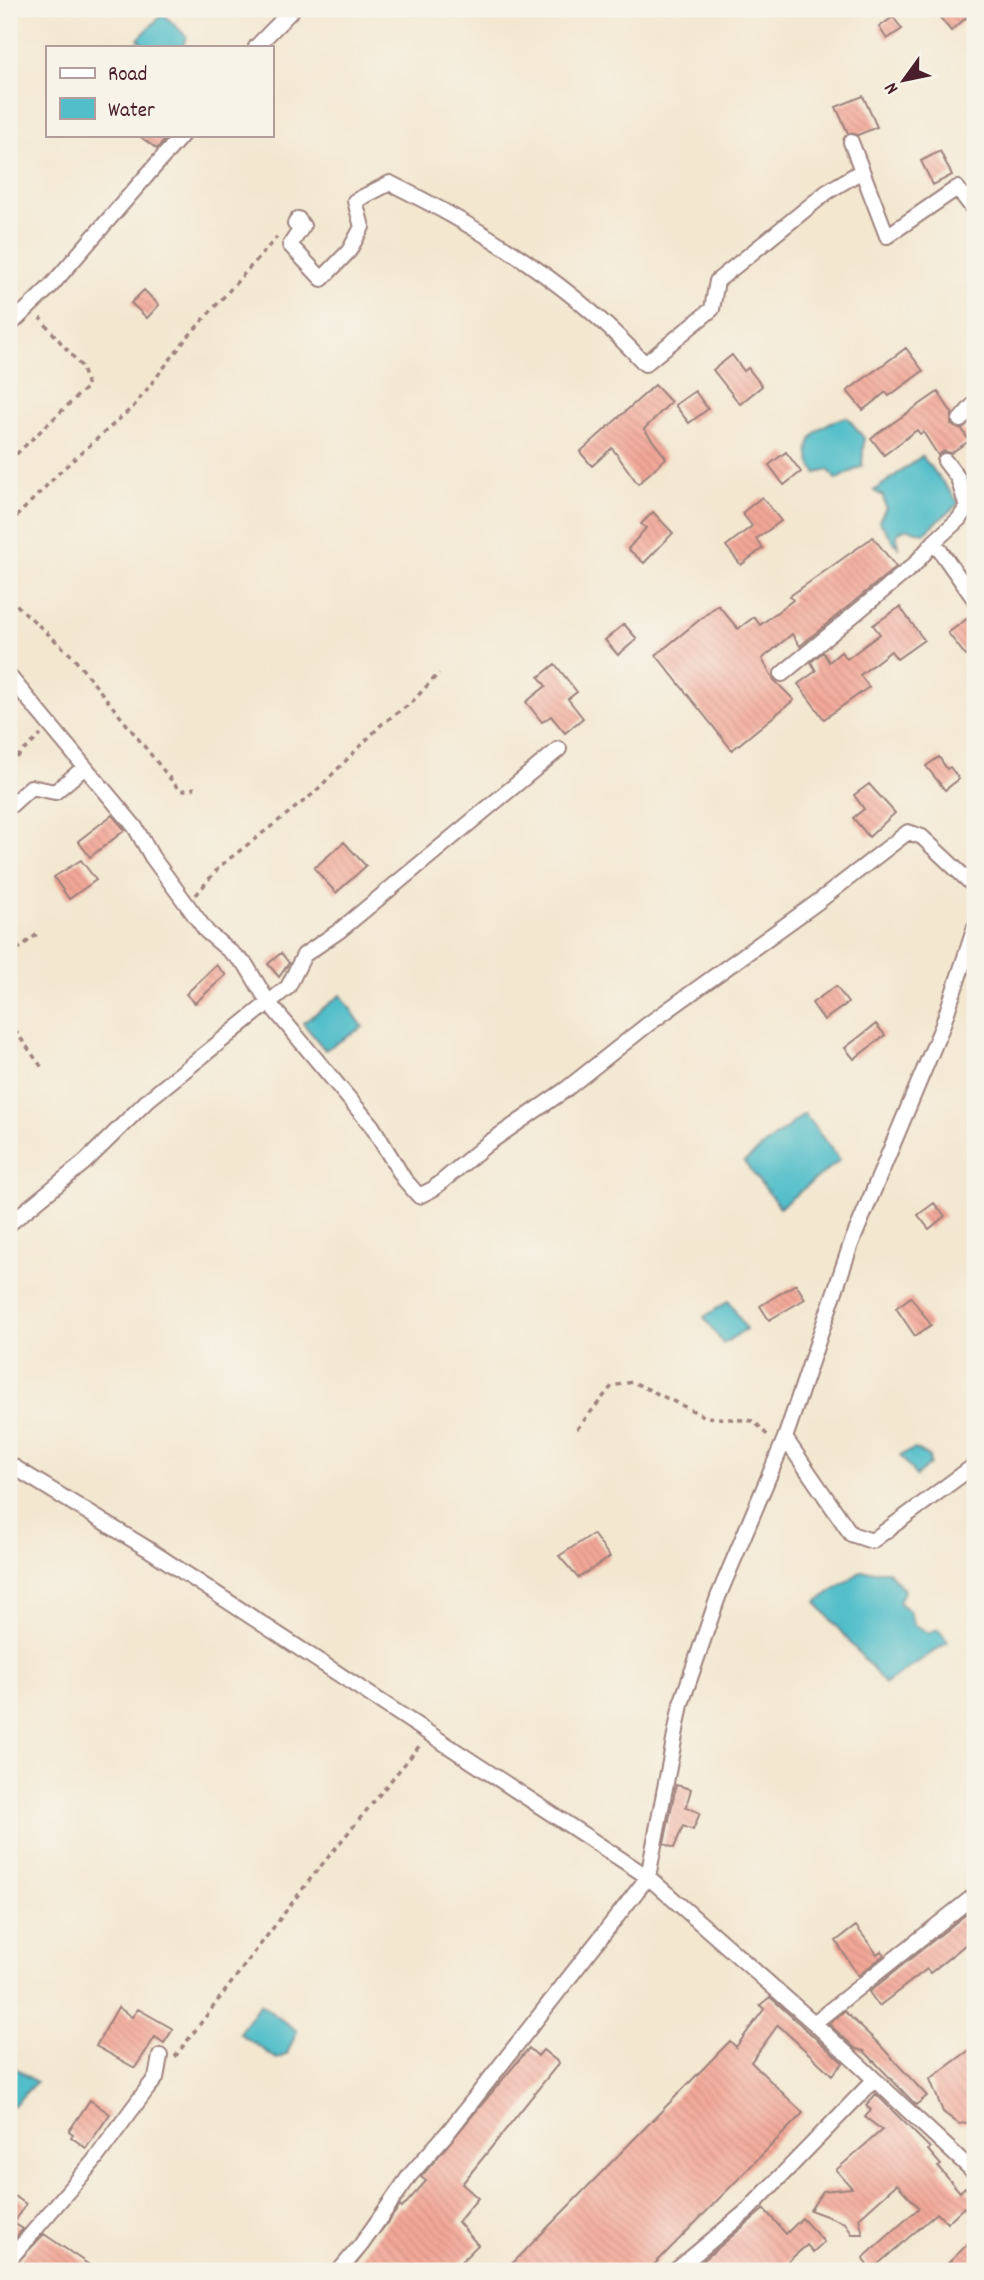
<svg xmlns="http://www.w3.org/2000/svg" width="984" height="2280" font-family="Dekko,sans-serif">
<style>
.water{fill:#51bec9;stroke:#4e6e7a;stroke-width:2}
.building{fill:url(#building-back-hatch)}
.lines{fill:none;stroke-linecap:round;stroke-linejoin:round}
.street-casing{stroke:#9e837e;stroke-width:18}
.path{stroke:#9e837e;stroke-width:3.5;stroke-dasharray:5 5;stroke-linecap:butt}
.street{stroke:#fff;stroke-width:14}
</style>
<defs>
<pattern id="building-back-hatch" width="6" height="6" patternUnits="userSpaceOnUse" patternTransform="scale(1.75)"><rect width="6" height="6" fill="#f2a797"/><path d="M-1 5l2 2M0 0l6 6M5-1l2 2" fill="none" stroke="#d18f82"/></pattern>
</defs>
<rect width="100%" height="100%" fill="#f7f3e8"/>
<filter id="ink" filterUnits="userSpaceOnUse"><feTurbulence type="fractalNoise" baseFrequency=".0143" numOctaves="2"/><feDisplacementMap in="SourceGraphic" scale="14" xChannelSelector="R" yChannelSelector="G"/><feConvolveMatrix kernelMatrix="1 2 1 2 8 2 1 2 1" color-interpolation-filters="sRGB"/></filter>
<filter id="wash" filterUnits="userSpaceOnUse"><feTurbulence type="fractalNoise" baseFrequency=".00686" numOctaves="4" result="noise"/><feDisplacementMap in="SourceGraphic" scale="28" xChannelSelector="R" yChannelSelector="G"/><feGaussianBlur stdDeviation="1.57" result="paint"/><feColorMatrix in="noise" values="0 0 0 0 0 0 0 0 0 0 0 0 0 0 0 0 0 1.4 0 .05"/><feComposite in="paint" operator="in"/></filter>
<g filter="url(#wash)">
<rect width="100%" height="100%" fill="#f3e7d0"/>
<path class="water" d="M 163,14 L 187,37 L 182,47 L 146,47 L 138,39 Z
M 847,417 L 864,438 L 862,466 L 836,480 L 829,470 L 816,473 C 797,443 817,424 847,417 Z
M 922,456 L 959,503 L 924,533 C 912,531 908,524 897,534 L 898,547 L 879,521 L 886,508 L 883,496 L 874,491 Z
M 341,995 L 363,1027 L 325,1050 L 303,1023 Z
M 804,1114 L 840,1160 L 780,1207 L 744,1162 Z
M 729,1301 L 746,1329 L 723,1344 L 704,1317 Z
M 915,1449 L 929,1457 L 930,1464 L 916,1476 L 900,1455 Z
M 862,1571 L 888,1571 L 904,1590 L 899,1603 L 910,1612 L 913,1624 L 929,1633 L 938,1629 L 948,1642 L 885,1684 L 816,1602 Z
M 260,2004 L 297,2031 L 287,2054 L 277,2059 L 239,2033 Z
M 9,2064 L 36,2082 L 13,2106 L 9,2103 Z"/>
<g id="blocks">
<path class="building" d="M 933,9 L 975,9 L 975,10 L 951,31 Z
M 893,17 L 902,29 L 887,39 L 879,27 Z
M 863,96 L 877,127 L 858,135 L 848,133 L 836,107 Z
M 138,135 L 169,135 L 157,149 Z
M 940,151 L 952,175 L 933,185 L 921,161 Z
M 144,290 L 159,305 L 147,318 L 131,303 Z
M 906,348 L 923,371 L 889,396 L 886,392 L 863,410 L 847,391 Z
M 732,355 L 744,371 L 748,368 L 762,386 L 740,404 L 713,370 Z
M 655,385 L 671,402 L 644,429 L 666,458 L 638,484 L 612,448 L 592,466 L 580,452 Z
M 695,391 L 708,409 L 689,423 L 675,405 Z
M 938,392 L 952,413 L 951,424 L 962,429 L 969,441 L 951,453 L 944,451 L 938,455 L 923,432 L 920,434 L 917,430 L 884,455 L 871,438 Z
M 786,452 L 801,472 L 784,485 L 769,465 Z
M 762,497 L 781,521 L 756,539 L 763,548 L 741,565 L 726,546 L 752,526 L 742,513 Z
M 653,512 L 673,533 L 644,563 L 628,549 L 646,528 L 641,524 Z
M 873,537 L 896,567 L 800,646 L 792,634 L 762,659 L 774,680 L 794,700 L 732,750 L 656,655 L 718,605 L 738,629 L 754,617 L 760,625 L 793,600 L 790,596 Z
M 900,607 L 924,640 L 897,659 L 891,651 L 860,675 L 869,687 L 824,719 L 798,684 L 816,671 L 811,662 L 823,652 L 829,662 L 841,652 L 847,659 L 880,634 L 873,625 Z
M 968,618 L 975,628 L 975,649 L 966,656 L 948,633 Z
M 624,624 L 637,639 L 618,655 L 605,640 Z
M 555,664 L 577,692 L 568,699 L 583,718 L 565,733 L 551,716 L 542,722 L 526,702 L 546,686 L 539,677 Z
M 939,757 L 947,769 L 950,767 L 959,779 L 945,790 L 926,766 Z
M 869,784 L 895,813 L 869,837 L 853,818 L 864,809 L 854,795 Z
M 112,815 L 125,830 L 90,857 L 78,841 Z
M 344,842 L 366,866 L 336,893 L 314,868 Z
M 81,860 L 96,880 L 69,899 L 54,877 Z
M 281,953 L 289,963 L 279,977 L 268,964 Z
M 216,965 L 226,975 L 195,1003 L 186,994 Z
M 836,986 L 848,1003 L 824,1020 L 812,1003 Z
M 876,1024 L 885,1035 L 854,1059 L 845,1048 Z
M 934,1203 L 945,1216 L 929,1229 L 918,1215 Z
M 796,1284 L 805,1299 L 769,1320 L 760,1306 Z
M 911,1297 L 931,1325 L 915,1336 L 896,1308 Z
M 593,1534 L 610,1557 L 578,1578 L 559,1556 Z
M 676,1785 L 691,1789 L 686,1807 L 700,1813 L 693,1830 L 683,1826 L 674,1848 L 664,1844 Z
M 975,1907 L 975,1937 L 930,1973 L 927,1969 L 879,2006 L 869,1992 Z
M 856,1926 L 877,1954 L 881,1951 L 884,1955 L 858,1976 L 836,1941 Z
M 770,1997 L 843,2063 L 832,2075 L 778,2025 L 751,2062 L 803,2113 L 648,2271 L 505,2271 L 730,2041 L 736,2047 L 764,2009 L 760,2005 Z
M 118,2007 L 132,2017 L 138,2009 L 173,2029 L 164,2043 L 155,2037 L 135,2068 L 96,2046 Z
M 844,2011 L 877,2042 L 927,2096 L 916,2105 L 864,2051 L 856,2049 L 829,2024 Z
M 975,2046 L 975,2121 L 959,2124 L 943,2112 L 930,2079 Z
M 529,2048 L 538,2056 L 543,2050 L 559,2063 L 462,2184 L 478,2198 L 458,2222 L 478,2245 L 452,2271 L 351,2271 L 400,2206 L 402,2208 L 426,2181 L 421,2177 Z
M 876,2094 L 930,2148 L 928,2150 L 941,2165 L 938,2167 L 960,2192 L 965,2187 L 975,2202 L 966,2210 L 964,2207 L 947,2223 L 937,2213 L 870,2271 L 863,2258 L 919,2208 L 897,2184 L 859,2218 L 863,2234 L 852,2234 L 845,2223 L 810,2210 L 823,2191 L 852,2188 L 836,2170 L 882,2130 L 865,2117 L 871,2110 L 866,2105 Z
M 90,2100 L 110,2114 L 86,2148 L 71,2137 L 73,2134 L 69,2131 Z
M 9,2192 L 26,2204 L 14,2223 L 23,2229 L 9,2245 Z
M 764,2209 L 786,2234 L 802,2218 L 824,2242 L 813,2252 L 807,2245 L 777,2271 L 691,2271 Z
M 44,2234 L 98,2271 L 9,2271 Z
M 975,2237 L 975,2271 L 940,2271 Z"/>
</g>
</g>
<g filter="url(#ink)">
<use href="#blocks" fill-opacity="0" stroke="#9e837e" stroke-width="2"/>
<g class="lines">
<defs>
<path id="street" d="M 256,47 L 293,9
M 851,142 L 887,236 L 957,188 L 975,211
M 295,224 L 298,219 L 303,226 L 290,245 L 322,279 L 349,251 L 362,227 L 355,201 L 390,183 C 483,229 574,286 645,364 L 712,309 L 717,281 L 827,192 L 860,172
M 9,326 L 50,287 L 182,135
M 960,420 L 975,403
M 945,461 L 958,478 L 967,507 L 959,519 L 934,542 L 975,600
M 782,674 L 914,565 L 934,542
M 9,676 L 135,827 L 152,857 L 207,932 L 246,965 L 268,1002 L 372,1126 L 404,1179 L 419,1196 L 433,1189 L 487,1144 L 565,1090 L 647,1025 L 819,901 L 908,832 L 922,837 L 975,887
M 9,807 L 31,787 L 55,792 L 85,767
M 9,1224 L 85,1162 L 149,1099 L 288,987 L 304,955 L 339,931 L 559,749
M 785,1438 L 851,1534 L 872,1541 L 975,1465
M 9,1464 L 148,1549 L 648,1877 L 814,2023 L 975,2173
M 814,2023 L 975,1895
M 9,2260 L 93,2162 L 147,2089 L 156,2078 L 160,2056
M 339,2271 L 361,2245 L 410,2175 L 449,2131 L 648,1877 L 681,1704 L 718,1597 L 785,1438 L 851,1244 L 942,1027 L 975,927
M 675,2271 L 748,2210 L 874,2080"/>
</defs>
<use href="#street" class="street-casing"/>
<path class="path" d="M 9,461 L 88,386 L 81,366 L 40,318
M 9,524 L 63,469 L 134,406 L 186,339 L 277,237
M 9,598 L 72,656 L 180,791 L 195,788
M 9,764 L 41,735
M 196,895 L 220,866 L 313,794 L 382,724 L 411,703 L 439,673
M 9,956 L 40,932
M 9,1022 L 43,1069
M 9,1094 L 11,1096
M 577,1429 L 612,1386 L 633,1382 L 706,1417 L 754,1421 L 769,1437
M 175,2057 L 311,1878 L 421,1744"/>
<use href="#street" class="street"/>
</g>
</g>
<rect width="984" height="2280" fill="none" stroke="#f7f3e8" stroke-width="35"/>
<rect x="46" y="46" width="228" height="91" fill="#f7f3e8" stroke="#b29e9c" stroke-width="2"/>
<rect x="60" y="68" width="35" height="10" fill="#ffffff" stroke="#b29e9c" stroke-width="2"/>
<text x="108" y="80" font-size="21" fill="#4a1f2b">Road</text>
<rect x="60" y="98" width="35" height="21" fill="#51bec9" stroke="#b29e9c" stroke-width="2"/>
<text x="108" y="116" font-size="21" fill="#4a1f2b">Water</text>
<g transform="translate(904 80) rotate(237)" stroke="#f7f3e8" stroke-width="5" paint-order="stroke">
<path d="M0-5L12 26L0 18L-12 26Z" fill="#4a1f2b"/>
<text y="-10" font-size="19" font-weight="bold" text-anchor="middle" fill="#4a1f2b">N</text>
</g>
</svg>
